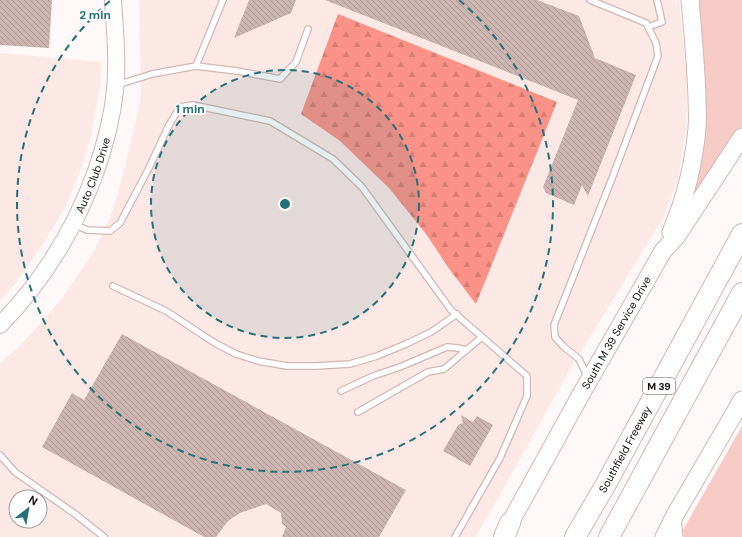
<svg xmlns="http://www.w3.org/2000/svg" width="742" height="537" font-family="'DM Sans',sans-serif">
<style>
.built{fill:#fce8e5;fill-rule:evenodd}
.grass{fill:#f6cbc6}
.forest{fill:url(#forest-firs)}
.building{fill:url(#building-back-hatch)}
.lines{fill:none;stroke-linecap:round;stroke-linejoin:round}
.lane-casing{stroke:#cfb7b4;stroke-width:8}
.street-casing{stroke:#cfb7b4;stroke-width:13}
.secondary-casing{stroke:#cfb7b4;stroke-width:18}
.primary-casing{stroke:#cfb7b4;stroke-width:19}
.highway-casing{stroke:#cfb7b4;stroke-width:22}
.lane{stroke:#fff;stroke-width:5.5}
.street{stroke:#fff;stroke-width:11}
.secondary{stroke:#fff;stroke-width:16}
.primary{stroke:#fff;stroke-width:17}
.highway{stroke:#fff;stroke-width:20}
.ring{fill:none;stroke:#267078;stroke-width:2;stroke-dasharray:7 5}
.labels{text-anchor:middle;stroke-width:4;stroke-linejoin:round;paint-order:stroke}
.shield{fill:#fff;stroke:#585453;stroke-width:1}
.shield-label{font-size:10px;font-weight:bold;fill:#110a09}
.street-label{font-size:11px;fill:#110a09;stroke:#fff}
.centre{fill:#267078;stroke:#fff;stroke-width:2}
.ring-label{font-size:12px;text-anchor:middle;font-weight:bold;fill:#267078;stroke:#fff;stroke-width:4;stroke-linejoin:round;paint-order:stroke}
</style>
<defs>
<pattern id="forest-firs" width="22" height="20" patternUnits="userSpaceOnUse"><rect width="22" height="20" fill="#fb9288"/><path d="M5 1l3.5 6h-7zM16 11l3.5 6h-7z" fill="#d67d74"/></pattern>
<pattern id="building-back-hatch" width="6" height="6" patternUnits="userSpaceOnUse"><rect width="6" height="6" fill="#ccb4b1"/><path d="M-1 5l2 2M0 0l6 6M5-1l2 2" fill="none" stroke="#ae9997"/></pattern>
</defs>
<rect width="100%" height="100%" fill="#fef8f8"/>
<path class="built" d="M 139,0 L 679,0 L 687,78 L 686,130 L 678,179 L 662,220 L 572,366 L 476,537 L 0,537 L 0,363 L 22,344 L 59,302 L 92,255 L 112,213 L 126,163 L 141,98 L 140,27 ZM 16,497 L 40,497 L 40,521 L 16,521 Z
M 0,53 L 101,62 L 100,87 L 91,135 L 82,166 L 64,210 L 37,253 L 14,285 L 0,300 Z"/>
<path class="grass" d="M 697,0 L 742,0 L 742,127 L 704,189 L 683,212 C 688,198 694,183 699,168 C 704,153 705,137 706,121 Z
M 742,426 L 742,537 L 684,537 L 683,530 Z"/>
<path class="forest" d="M 338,14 L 557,102 L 476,304 L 450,270 L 426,234 L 389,188 L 340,141 L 301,114 Z"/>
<path class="building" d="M 0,0 L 52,0 L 49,48 L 0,45 Z
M 249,0 L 296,0 L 291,13 L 234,38 Z
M 325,0 L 537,0 L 579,16 L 595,58 L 636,75 L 588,196 L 582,185 L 574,205 L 546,193 L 543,187 L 578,100 Z
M 122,334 L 406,490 L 379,537 L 282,537 L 286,527 L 282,524 L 281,513 L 266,504 L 240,513 L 228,521 L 216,537 L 204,537 L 42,447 L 72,393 L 84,400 Z
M 461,415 L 473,422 L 477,416 L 493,425 L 470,466 L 443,451 L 458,425 L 463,423 Z"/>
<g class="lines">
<defs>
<path id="lane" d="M 648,27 L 662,22 L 657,0
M 196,66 L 223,0
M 117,85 L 152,74 L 196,66 L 237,71 L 280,79 L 296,62 L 308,29
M 73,224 L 87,230 L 110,231 L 120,223 L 149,168 L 169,125 L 180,107 L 193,105 L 270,121 L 333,159 L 362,187 L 451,310 L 527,376 L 527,396 L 500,458 L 455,537
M 113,286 L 166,311 L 215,343 L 236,354 L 258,361 L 287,366 L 316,366 L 350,364 L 377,356 L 406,344 L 431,332 L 457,314
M 587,376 L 579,359 L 564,347 L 555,337 L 554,325 L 611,181 L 658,56 L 656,43 L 646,23 L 590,0
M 341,391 L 373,376 L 400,367 L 447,347 L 458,348 L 466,350
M 358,412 L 428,372 L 444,369 L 482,337
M 0,455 L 15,472 L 75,514 L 104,537"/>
<path id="street" d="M 675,516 L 677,537"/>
<g id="secondary">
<path id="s1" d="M 0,325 C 43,281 75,229 96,171 C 105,145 112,119 115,91 C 118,61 115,30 113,0"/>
</g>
<g id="primary">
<path d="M 671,232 C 685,199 694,164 697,128 C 698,118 697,108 697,98 C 696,65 693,33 690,0"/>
<path id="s2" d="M 510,523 L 580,396 L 663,251 L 676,237 L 742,137"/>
<path d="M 664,537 L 675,515 L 742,400"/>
</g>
<g id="highway">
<path d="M 504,537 L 510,523"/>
<path id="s3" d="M 575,537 L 606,484 L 742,234"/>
<path d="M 609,537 L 742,293"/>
</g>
</defs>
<use href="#lane" class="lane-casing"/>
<use href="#street" class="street-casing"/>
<use href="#secondary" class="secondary-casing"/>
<use href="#primary" class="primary-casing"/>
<use href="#highway" class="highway-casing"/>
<use href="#lane" class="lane"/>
<use href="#street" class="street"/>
<use href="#secondary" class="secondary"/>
<use href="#primary" class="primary"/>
<use href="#highway" class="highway"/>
</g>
<circle cx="285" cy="204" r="134" fill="#267078" fill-opacity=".12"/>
<g class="ring">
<circle cx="285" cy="204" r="134"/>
<path d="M459 0A268 268 0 1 1 111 0"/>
</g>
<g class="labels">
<rect class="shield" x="643" y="378" width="32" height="16" rx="3"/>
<g class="shield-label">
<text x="659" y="390">M 39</text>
</g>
<g class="street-label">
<text dy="4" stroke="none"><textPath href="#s1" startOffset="178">Auto Club Drive</textPath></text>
<text dy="4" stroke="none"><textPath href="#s2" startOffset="218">South M 39 Service Drive</textPath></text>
<text dy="4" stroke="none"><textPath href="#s3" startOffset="101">Southfield Freeway</textPath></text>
</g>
</g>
<circle cx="285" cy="204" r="6" class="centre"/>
<g class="ring-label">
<text x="95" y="19">2 min</text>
<text x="190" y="113">1 min</text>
</g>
<g transform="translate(28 509) rotate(31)"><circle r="19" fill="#ffffff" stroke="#a09d9d"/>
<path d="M0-3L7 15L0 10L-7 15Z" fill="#267078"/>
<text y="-6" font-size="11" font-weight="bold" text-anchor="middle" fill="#110a09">N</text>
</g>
</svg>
